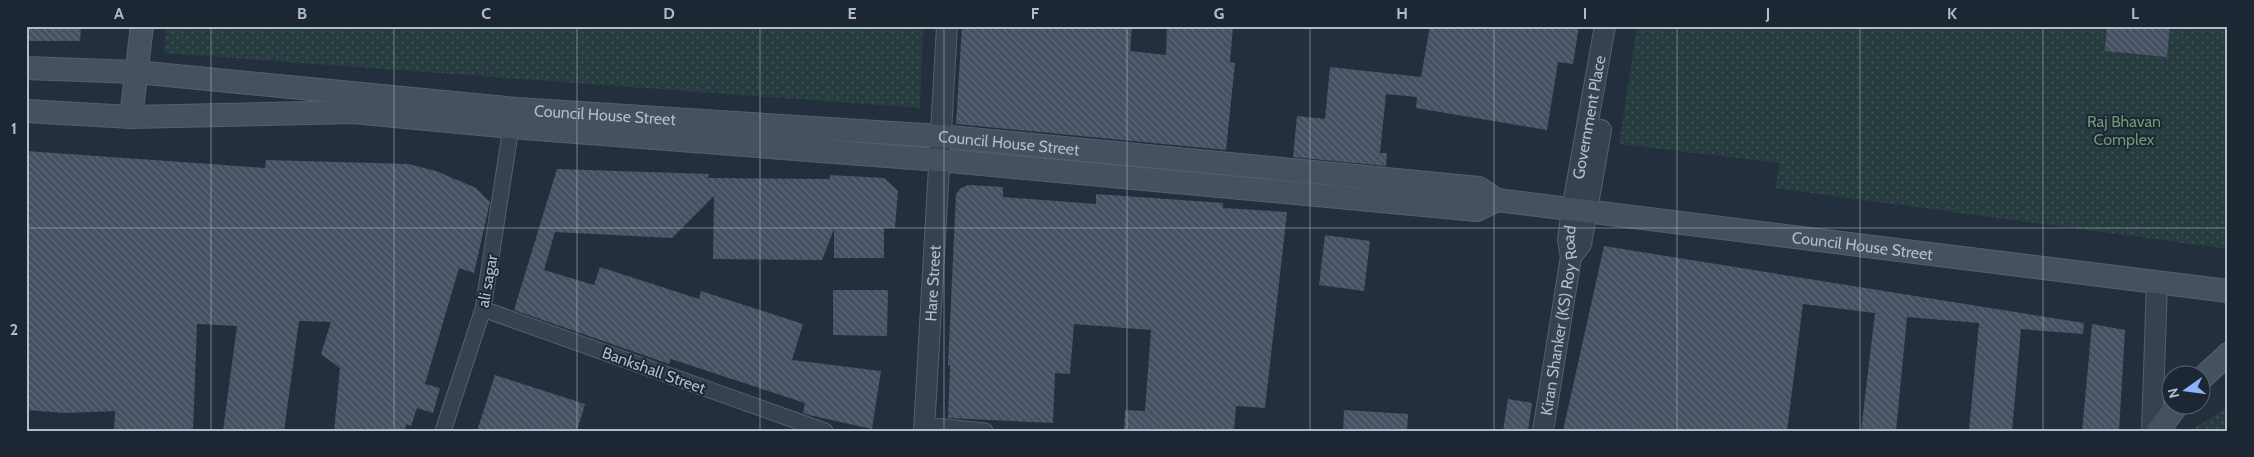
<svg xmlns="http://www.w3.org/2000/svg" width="2254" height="457" font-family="Cabin,sans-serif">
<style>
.park{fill:url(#park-dots)}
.building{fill:url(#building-back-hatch)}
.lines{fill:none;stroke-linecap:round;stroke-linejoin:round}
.minor-casing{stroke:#565f6c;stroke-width:17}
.tertiary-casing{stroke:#565f6c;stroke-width:22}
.secondary-casing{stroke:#565f6c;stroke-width:24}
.minor{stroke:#38414e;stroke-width:15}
.tertiary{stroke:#38414e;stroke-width:20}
.secondary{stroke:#465061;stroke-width:22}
.grid{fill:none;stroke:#b4bcc9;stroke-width:1;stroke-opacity:0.55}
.labels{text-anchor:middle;stroke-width:4;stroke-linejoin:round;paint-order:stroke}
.street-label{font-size:16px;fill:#b4bcc9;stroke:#1d2633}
.park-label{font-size:16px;fill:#6b9a76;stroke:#1d2633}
.neatline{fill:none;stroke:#b4bcc9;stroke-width:2}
.grid-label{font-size:16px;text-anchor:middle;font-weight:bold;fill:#b4bcc9}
</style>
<defs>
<pattern id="park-dots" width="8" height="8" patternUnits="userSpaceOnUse" patternTransform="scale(1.25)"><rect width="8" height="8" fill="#263c3f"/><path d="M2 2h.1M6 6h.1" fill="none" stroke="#435659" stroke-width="1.8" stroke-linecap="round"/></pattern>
<pattern id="building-back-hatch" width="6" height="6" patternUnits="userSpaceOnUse" patternTransform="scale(1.25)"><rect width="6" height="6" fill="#455162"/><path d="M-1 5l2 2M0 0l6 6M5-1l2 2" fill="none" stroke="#5d6877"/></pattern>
</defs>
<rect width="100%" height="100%" fill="#242f3e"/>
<path class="park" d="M 166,26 L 923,26 L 920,108 L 164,53 Z
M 1637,26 L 2228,26 L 2228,249 L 1775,188 L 1780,163 L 1619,144 Z
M 2228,407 L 2228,431 L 2191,431 L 2191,430 Z"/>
<path class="building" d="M 26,26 L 81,26 L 80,41 L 26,41 Z
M 962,26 L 1132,26 L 1130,51 L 1166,55 L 1167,26 L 1233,26 L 1230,62 L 1235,63 L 1226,150 L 956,124 Z
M 1430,26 L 1579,26 L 1573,64 L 1558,62 L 1547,130 L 1416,108 L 1417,97 L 1386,94 L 1380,153 L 1387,153 L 1386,166 L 1293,157 L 1297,116 L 1325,119 L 1330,67 L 1421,77 Z
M 2107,26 L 2170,26 L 2167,57 L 2105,51 Z
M 26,151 L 265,168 L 266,160 L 409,164 L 436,171 L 476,188 L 490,202 L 474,273 L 459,268 L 425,384 L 440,388 L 433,413 L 417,408 L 411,426 L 406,424 L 405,431 L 334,431 L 340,368 L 321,354 L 331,322 L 299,321 L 284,431 L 223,431 L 237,326 L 197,324 L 193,431 L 114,431 L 115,411 L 66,413 L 26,410 Z
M 557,169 L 709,174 L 708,178 L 830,179 L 830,175 L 884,178 L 898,191 L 895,228 L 884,228 L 884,258 L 834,258 L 834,229 L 822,260 L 713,259 L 714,196 L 672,238 L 555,232 L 544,270 L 594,285 L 600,267 L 699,299 L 701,291 L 803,324 L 792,360 L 881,371 L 872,429 L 809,415 L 803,413 L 805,403 L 671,359 L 669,364 L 514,310 Z
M 968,185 L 1003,187 L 1003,197 L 1096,204 L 1096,194 L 1223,203 L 1223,208 L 1287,212 L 1265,408 L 1236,406 L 1234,431 L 1124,431 L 1125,410 L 1145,411 L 1151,330 L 1074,324 L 1070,374 L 1055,373 L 1053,423 L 948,418 L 950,365 L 948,365 L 956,194 L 961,188 Z
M 1325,235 L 1370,241 L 1364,291 L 1319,285 Z
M 1604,246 L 2084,323 L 2083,334 L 2021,329 L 2012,431 L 1969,431 L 1979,323 L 1907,317 L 1896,431 L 1861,431 L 1875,313 L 1803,304 L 1787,431 L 1563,431 Z
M 833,290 L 888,290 L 887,336 L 833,335 Z
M 2092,324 L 2125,330 L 2119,431 L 2082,431 Z
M 495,375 L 585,404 L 577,431 L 477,431 Z
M 1508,399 L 1532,403 L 1528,431 L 1503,431 Z
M 1344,410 L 1408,414 L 1407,431 L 1343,431 Z"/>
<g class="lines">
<defs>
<path id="minor" d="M 483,309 L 825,431
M 924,425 L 985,431
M 443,431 L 483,309 L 511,127"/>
<g id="tertiary">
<path d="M 1571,257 L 1581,244 L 1601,130"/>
<path id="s1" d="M 924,431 L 947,26"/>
<path id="s2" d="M 1543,431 L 1571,257 L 1568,240 L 1572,210 L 1605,26"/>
<path d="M 2152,431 L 2157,282"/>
</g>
<g id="secondary">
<path id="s3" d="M 26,68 L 136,72 L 516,109 L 940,136 L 1479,188 L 1497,200 L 2228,291"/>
<path d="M 26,111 L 131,117 L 353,112 L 511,127 L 939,160 L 1477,210 L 1497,200"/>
<path d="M 131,117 L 142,26"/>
<path d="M 2202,378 L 2228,354"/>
<path d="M 2158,431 L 2178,404"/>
</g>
</defs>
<use href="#minor" class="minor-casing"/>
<use href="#tertiary" class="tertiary-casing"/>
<use href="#secondary" class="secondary-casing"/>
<use href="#minor" class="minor"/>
<use href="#tertiary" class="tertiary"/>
<use href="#secondary" class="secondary"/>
</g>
<path class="grid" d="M 211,26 L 211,431M 394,26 L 394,431M 577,26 L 577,431M 760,26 L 760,431M 944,26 L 944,431M 1127,26 L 1127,431M 1310,26 L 1310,431M 1494,26 L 1494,431M 1677,26 L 1677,431M 1860,26 L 1860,431M 2043,26 L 2043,431M 26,228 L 2228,228"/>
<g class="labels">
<g class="street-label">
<text dy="6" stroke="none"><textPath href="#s3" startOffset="581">Council House Street</textPath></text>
<text dy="6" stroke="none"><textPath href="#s2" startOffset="318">Government Place</textPath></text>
<text dy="6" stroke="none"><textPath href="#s3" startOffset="986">Council House Street</textPath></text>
<text dy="6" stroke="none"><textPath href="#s3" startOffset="1848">Council House Street</textPath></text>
<text transform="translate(487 281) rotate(-80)" y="6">ali sagar</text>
<text dy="6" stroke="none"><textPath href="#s1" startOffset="148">Hare Street</textPath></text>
<text dy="6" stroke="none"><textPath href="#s2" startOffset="112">Kiran Shanker (KS) Roy Road</textPath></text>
<text transform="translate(654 370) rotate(20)" y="6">Bankshall Street</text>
</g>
<g class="park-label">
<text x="2124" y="127">Raj Bhavan<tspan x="2124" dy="18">Complex</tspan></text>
</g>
</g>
<rect width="2254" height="457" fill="none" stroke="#1d2633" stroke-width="55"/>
<g transform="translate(2186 390) rotate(256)"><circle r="24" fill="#1d2633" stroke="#59626f"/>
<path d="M0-4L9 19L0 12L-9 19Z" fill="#8ab4f8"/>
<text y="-8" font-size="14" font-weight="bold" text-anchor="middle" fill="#b4bcc9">N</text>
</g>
<rect x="28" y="28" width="2198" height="402" class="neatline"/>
<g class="grid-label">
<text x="119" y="19">A</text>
<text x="302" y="19">B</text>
<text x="486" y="19">C</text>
<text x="669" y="19">D</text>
<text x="852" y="19">E</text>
<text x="1035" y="19">F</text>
<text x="1219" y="19">G</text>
<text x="1402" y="19">H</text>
<text x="1585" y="19">I</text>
<text x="1768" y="19">J</text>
<text x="1952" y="19">K</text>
<text x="2135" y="19">L</text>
<text x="14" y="134">1</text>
<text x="14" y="335">2</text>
</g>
</svg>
